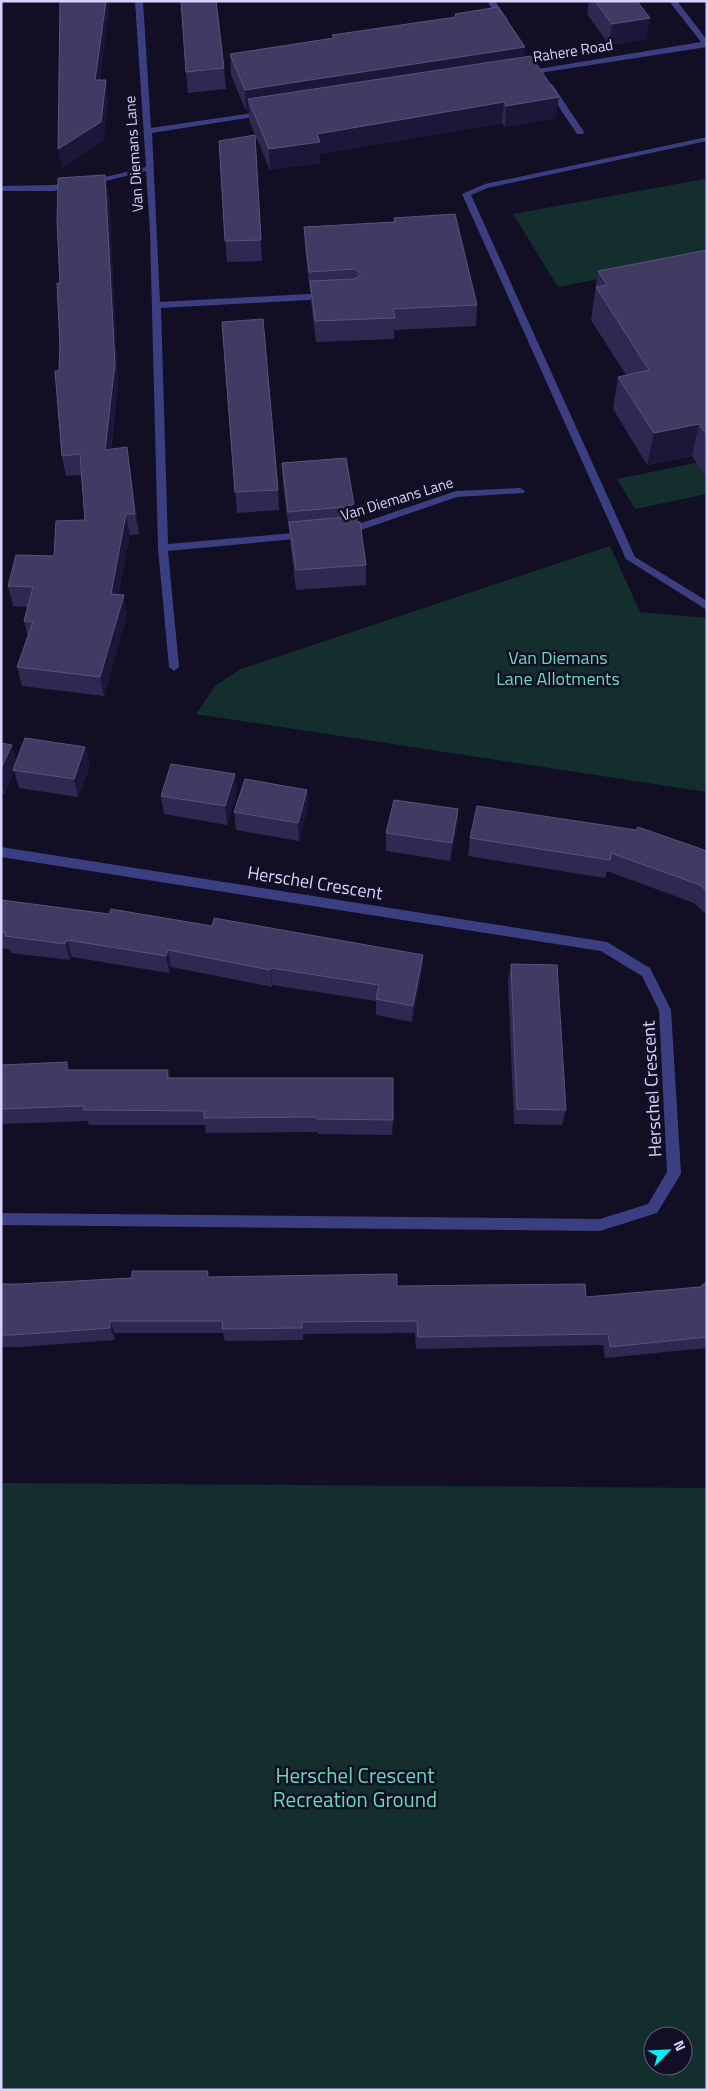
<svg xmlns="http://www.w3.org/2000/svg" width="708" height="2091" font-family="'Titillium Web',sans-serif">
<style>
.green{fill:#132e2c;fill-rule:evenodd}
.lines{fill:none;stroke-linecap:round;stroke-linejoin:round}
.service{fill:#3c3e82;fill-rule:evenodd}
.minor{fill:#3c3e82;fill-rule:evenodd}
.wall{fill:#2f2952}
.shaded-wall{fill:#1c1738}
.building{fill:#413b64;stroke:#58537c}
.labels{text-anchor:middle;stroke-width:5;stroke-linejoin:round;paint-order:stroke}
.far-street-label{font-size:15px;fill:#d6d4fe;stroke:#120f25}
.park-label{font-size:18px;fill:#62dcb6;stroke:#120f25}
.street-label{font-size:18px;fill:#d6d4fe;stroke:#120f25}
.near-park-label{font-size:21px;fill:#62dcb6;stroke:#120f25}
</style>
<rect width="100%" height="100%" fill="#120f25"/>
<path class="green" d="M 704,179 L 707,182 L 707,258 L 558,287 L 513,214 Z
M 700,462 L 707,472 L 707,494 L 635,509 L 617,479 Z
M 610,546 L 640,612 L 707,618 L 707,792 L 196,714 L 216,685 L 241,669 Z
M 1,1483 L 707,1488 L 707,2090 L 1,2090 ZM 653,2036 L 683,2036 L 683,2066 L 653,2066 Z"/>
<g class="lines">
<path class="service" d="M 487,1 L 495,1 L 508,20 L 507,22 L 501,22 Z
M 546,84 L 552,84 L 584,132 L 583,134 L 577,134 L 545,86 Z
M 707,137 L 707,141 L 487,188 L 471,195 L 635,557 L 707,601 L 707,610 L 626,559 L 462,194 L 485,184 Z"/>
<path class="minor" d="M 135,1 L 143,1 L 151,128 L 266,111 L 270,113 L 266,115 L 152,133 L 160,302 L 326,293 L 330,296 L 326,299 L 161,308 L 168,544 L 305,532 L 310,535 L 305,538 L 168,551 L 179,667 L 174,671 L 169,667 L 158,548 L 150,232 L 146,171 L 110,180 L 54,191 L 1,191 L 1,186 L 54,185 L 110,176 L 146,167 Z
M 669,1 L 677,1 L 707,40 L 707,47 L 526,75 L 522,73 L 526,71 L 701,42 Z
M 520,488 L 525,491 L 523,493 L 457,497 L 349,534 L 345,535 L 340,532 L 341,530 L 456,491 Z
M 1,847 L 607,942 L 650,968 L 671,1010 L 681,1173 L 679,1177 L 657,1213 L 600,1231 L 1,1225 L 1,1213 L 600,1219 L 648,1204 L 667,1172 L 659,1010 L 642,976 L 601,951 L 1,857 Z"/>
</g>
<path class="wall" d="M 589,1 L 595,1 L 647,39 L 609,45 L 587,14 Z
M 455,14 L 524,57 L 556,118 L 505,127 L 502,123 L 320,154 L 320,163 L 270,170 L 249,120 L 249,111 L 246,111 L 231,75 L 230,54 L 333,38 L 332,35 L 455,17 Z
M 224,68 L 226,89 L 188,93 L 186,72 Z
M 255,135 L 262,261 L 227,262 L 219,141 Z
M 109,196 L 118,385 L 111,449 L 130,468 L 139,534 L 130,535 L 118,595 L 127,615 L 104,696 L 22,686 L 17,667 L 28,637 L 24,621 L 28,607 L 13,606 L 8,586 L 54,556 L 85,520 L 81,475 L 66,476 L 62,456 L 59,371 L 60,283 Z
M 394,218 L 477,305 L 476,326 L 394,330 L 394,339 L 316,342 L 311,302 L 311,292 L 310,292 L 305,248 L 304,227 L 394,222 Z
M 707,250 L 707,479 L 692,456 L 647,465 L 613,409 L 618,377 L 626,375 L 591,320 L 598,271 Z
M 222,322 L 278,490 L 279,510 L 237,513 Z
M 346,458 L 354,514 L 366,565 L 366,585 L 296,590 L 290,542 L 290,532 L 289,532 L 283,483 L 282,463 Z
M 1,743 L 16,761 L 85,747 L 90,766 L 78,797 L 19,788 L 14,771 L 4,794 L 1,793 Z
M 235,774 L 237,792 L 227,825 L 164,814 L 161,796 Z
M 307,790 L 308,808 L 299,841 L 236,830 L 234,812 Z
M 458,809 L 457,828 L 450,861 L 386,851 L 386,833 Z
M 470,838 L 707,851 L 707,915 L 694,903 L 607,871 L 605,878 L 468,856 Z
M 1,900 L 109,914 L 212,926 L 423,955 L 422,971 L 412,1022 L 376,1015 L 376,1001 L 272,985 L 272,987 L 171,967 L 169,973 L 72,957 L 70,960 L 11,953 L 9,949 L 1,948 Z
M 511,964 L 566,1110 L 562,1125 L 514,1124 L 508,980 Z
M 1,1065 L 70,1070 L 168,1070 L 170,1078 L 393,1120 L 392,1135 L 318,1134 L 318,1132 L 206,1133 L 205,1125 L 89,1125 L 88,1121 L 1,1124 Z
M 208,1271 L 209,1277 L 397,1286 L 586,1297 L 700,1287 L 707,1281 L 707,1348 L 605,1358 L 603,1345 L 416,1349 L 415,1333 L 303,1334 L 303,1340 L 225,1341 L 223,1333 L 115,1333 L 115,1340 L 20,1347 L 1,1347 L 1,1284 L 19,1284 L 132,1278 Z"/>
<path class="shaded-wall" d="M 106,1 L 110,1 L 98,99 L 95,80 Z
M 650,18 L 647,39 L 609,45 L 612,24 Z
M 525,47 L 523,68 L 248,99 L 249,111 L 246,111 L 245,90 Z
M 106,80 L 108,99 L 104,141 L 62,168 L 58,149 Z
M 559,97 L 556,118 L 505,127 L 506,106 Z
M 504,102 L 502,123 L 320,154 L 320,163 L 270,170 L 269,149 L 317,134 Z
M 105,175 L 109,196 L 118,385 L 108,470 L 105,450 Z
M 699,424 L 692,456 L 647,465 L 654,433 Z
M 127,447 L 130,468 L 139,534 L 135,514 Z
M 354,504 L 354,524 L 346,527 L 345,507 Z
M 126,514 L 130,535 L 115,614 L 111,594 Z
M 124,595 L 127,615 L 104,696 L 100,677 Z
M 12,745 L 17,764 L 13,770 L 14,771 L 4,794 L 1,786 L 1,768 Z
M 85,747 L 90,766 L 78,797 L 74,779 Z
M 235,774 L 237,792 L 227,825 L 225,806 Z
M 307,790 L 308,808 L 299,841 L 298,823 Z
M 458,809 L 457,828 L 450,861 L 452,843 Z
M 67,940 L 72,957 L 70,960 L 65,944 Z
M 168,950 L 171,967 L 169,973 L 166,956 Z
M 423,955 L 422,971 L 412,1022 L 413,1006 Z
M 271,968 L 272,985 L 272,987 L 270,970 Z
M 67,1062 L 73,1078 L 67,1070 Z
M 110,1321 L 115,1333 L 115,1340 L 110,1328 Z"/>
<path class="building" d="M 60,1 L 106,1 L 95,80 L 106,80 L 101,122 L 58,149 Z
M 181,1 L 216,1 L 224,68 L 186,72 Z
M 595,1 L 637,1 L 650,18 L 612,24 Z
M 498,7 L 525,47 L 245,90 L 230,54 L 334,38 L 332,35 L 456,17 L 455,14 Z
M 531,56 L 559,97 L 506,106 L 504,102 L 317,134 L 320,142 L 269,149 L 248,99 Z
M 255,135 L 261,240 L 225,241 L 219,141 Z
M 105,175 L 115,364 L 105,450 L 127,447 L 135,514 L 126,514 L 111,594 L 124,595 L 100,677 L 17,667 L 33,622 L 24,621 L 33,587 L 8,586 L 16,555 L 54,556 L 56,521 L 85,520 L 80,454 L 62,456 L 55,371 L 59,371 L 60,346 L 57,283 L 60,283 L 57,221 L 58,178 Z
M 455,214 L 477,305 L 393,309 L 395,318 L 315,321 L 310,281 L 355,279 L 361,274 L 355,269 L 309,272 L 304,227 L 395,222 L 394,218 Z
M 707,250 L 707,435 L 699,424 L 654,433 L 618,377 L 649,370 L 596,287 L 607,285 L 598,271 Z
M 263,319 L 278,490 L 235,492 L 222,322 Z
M 346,458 L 354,504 L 345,507 L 288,512 L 282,463 Z
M 356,514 L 357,522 L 360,522 L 366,565 L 296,570 L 289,522 L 347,517 Z
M 25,738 L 85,747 L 74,779 L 13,770 Z
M 1,743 L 12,745 L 1,768 Z
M 171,764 L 235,774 L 225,806 L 161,796 Z
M 245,779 L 307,790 L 298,823 L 234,812 Z
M 394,800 L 458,809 L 452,843 L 386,833 Z
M 477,806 L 636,830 L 638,827 L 707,851 L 707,892 L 700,885 L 611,853 L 610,860 L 470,838 Z
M 1,900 L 109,914 L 111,909 L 212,926 L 214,918 L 423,955 L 413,1006 L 376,999 L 379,985 L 271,968 L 270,970 L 168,950 L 166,956 L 67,940 L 65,944 L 5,936 L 6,933 L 1,932 Z
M 511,964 L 557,965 L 566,1110 L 517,1109 Z
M 67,1062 L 67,1070 L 168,1070 L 167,1078 L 393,1078 L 393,1120 L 317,1119 L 317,1117 L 204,1118 L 204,1111 L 92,1110 L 84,1110 L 84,1106 L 1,1109 L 1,1065 Z
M 132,1271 L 208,1271 L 207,1277 L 397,1274 L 397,1286 L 585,1284 L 586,1297 L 700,1287 L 707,1281 L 707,1337 L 610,1347 L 608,1334 L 418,1337 L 417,1321 L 302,1322 L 302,1328 L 222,1329 L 223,1321 L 110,1321 L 110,1328 L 13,1335 L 1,1335 L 1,1284 L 19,1284 L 132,1278 Z"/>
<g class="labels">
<g class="far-street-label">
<text transform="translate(573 51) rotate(-9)" y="5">Rahere Road</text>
<text transform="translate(134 154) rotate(-94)" y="5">Van Diemans Lane</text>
<text transform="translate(397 499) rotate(-17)" y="5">Van Diemans Lane</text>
</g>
<g class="park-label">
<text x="558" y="664">Van Diemans<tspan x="558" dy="21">Lane Allotments</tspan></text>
</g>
<g class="street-label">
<text transform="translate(315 883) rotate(9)" y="6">Herschel Crescent</text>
<text transform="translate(652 1089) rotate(-93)" y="6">Herschel Crescent</text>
</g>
<g class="near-park-label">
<text x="355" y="1783">Herschel Crescent<tspan x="355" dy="24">Recreation Ground</tspan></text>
</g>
</g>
<rect width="708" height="2091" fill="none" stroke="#d6d4fe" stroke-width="5"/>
<g transform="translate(668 2051) rotate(66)"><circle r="24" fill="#120f25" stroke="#605e7c"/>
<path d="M0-4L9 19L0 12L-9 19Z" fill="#08eef6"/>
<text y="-8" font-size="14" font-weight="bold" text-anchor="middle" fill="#d6d4fe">N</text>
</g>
</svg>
